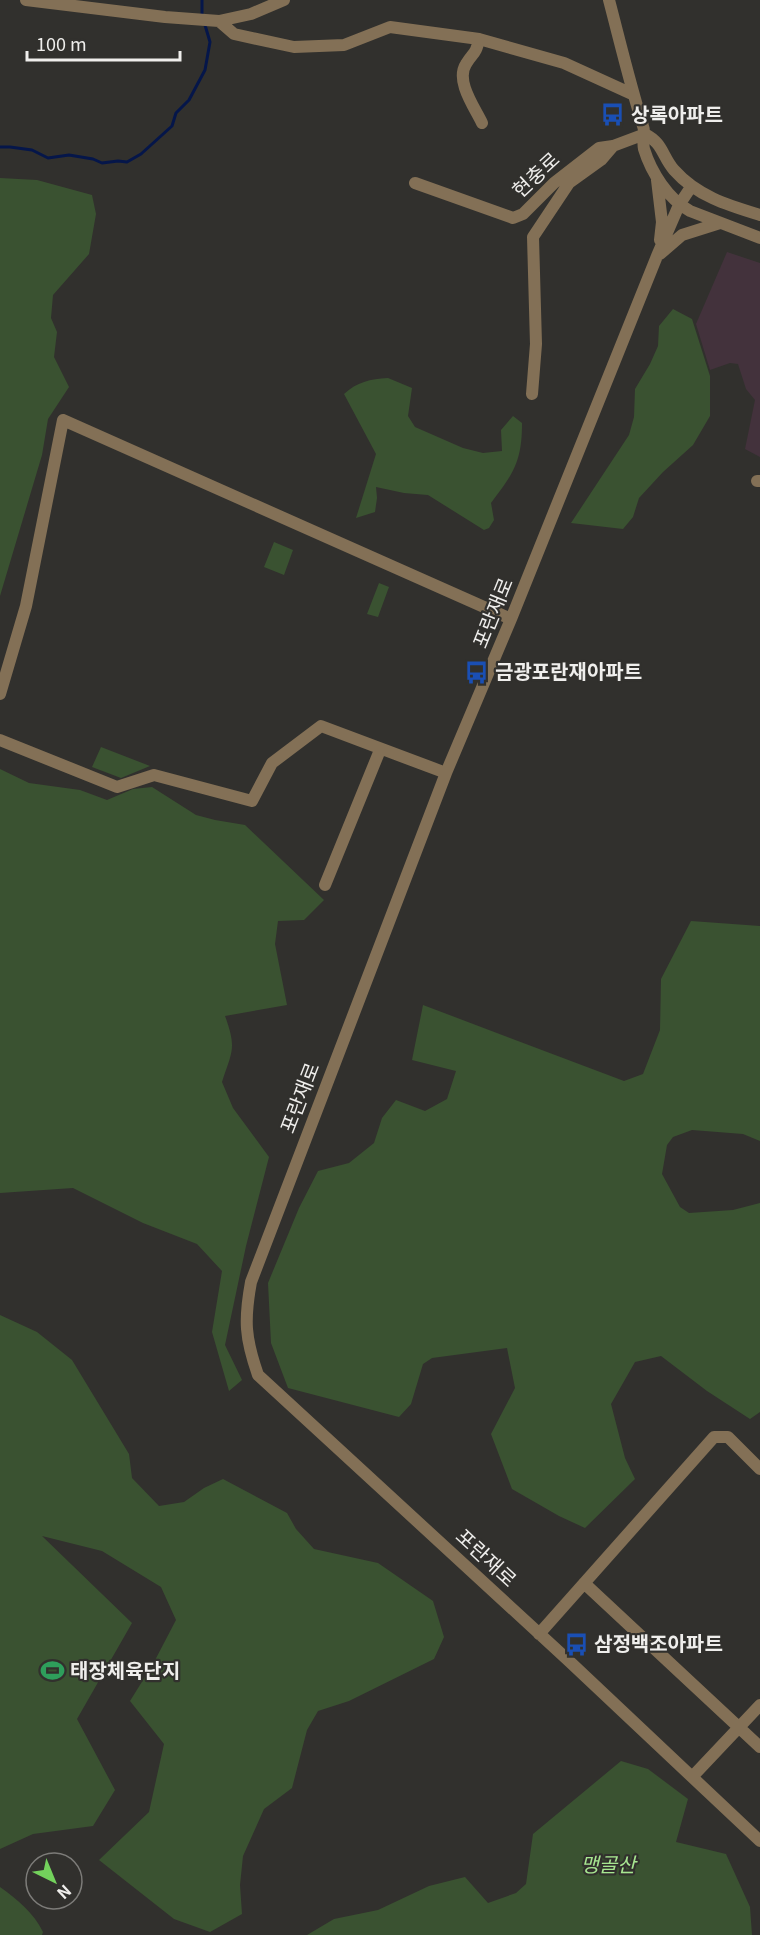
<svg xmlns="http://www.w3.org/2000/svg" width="760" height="1935" font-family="Georgia,'Noto Sans KR',serif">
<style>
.education{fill:#43323c}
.green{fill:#3a5231}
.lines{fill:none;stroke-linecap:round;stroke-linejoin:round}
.stream{stroke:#05164a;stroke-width:3}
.minor{stroke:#837056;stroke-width:12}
.labels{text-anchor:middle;stroke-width:4.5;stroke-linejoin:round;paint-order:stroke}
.poi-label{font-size:20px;font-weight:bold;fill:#efeeec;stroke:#31302d;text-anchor:start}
.street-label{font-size:20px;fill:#efeeec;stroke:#31302d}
.park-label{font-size:20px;font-style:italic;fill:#a7e691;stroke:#31302d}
</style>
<rect width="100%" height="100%" fill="#31302d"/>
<path class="education" d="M 727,252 L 760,263 L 760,457 L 745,449 L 755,400 L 746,389 L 738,364 L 730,363 L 710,370 L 696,324 Z"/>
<path class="green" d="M 0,178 L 37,180 L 92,195 L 96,214 L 89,254 L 53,295 L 51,318 L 57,332 L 54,357 L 69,387 L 48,419 L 42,455 L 0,596 Z
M 673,309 L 692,319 L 710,376 L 710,416 L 693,445 L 663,472 L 639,498 L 633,517 L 623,529 L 571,523 L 629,435 L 634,417 L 635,389 L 650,364 L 658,346 L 659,326 Z
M 388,378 L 412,388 L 408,416 L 415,427 L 463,448 L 483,453 L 502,451 L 501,430 L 513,416 L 522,423 C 522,461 514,473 491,503 L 494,520 L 489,528 L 484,530 L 428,495 L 404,493 L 376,487 L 377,498 L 375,512 L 356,518 L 376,454 L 344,394 C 357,382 370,379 388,378 Z
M 274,542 L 293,550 L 284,575 L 264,567 Z
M 379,583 L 389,587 L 378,617 L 367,614 Z
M 101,747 L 150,766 L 121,778 L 92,767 Z
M 0,769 L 29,783 L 80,790 L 107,800 L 133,789 L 152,787 L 196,815 L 215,820 L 245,825 L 324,900 L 304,920 L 278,921 L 275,944 L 287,1005 L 225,1016 C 237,1049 232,1051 222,1082 L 233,1108 L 269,1157 L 246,1246 L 225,1345 L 242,1380 L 229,1391 L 212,1332 L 222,1271 L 197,1244 L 143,1223 L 73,1188 L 0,1193 Z
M 691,921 L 760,926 L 760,1141 L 743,1134 L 692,1130 L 673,1137 L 667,1145 L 662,1174 L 680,1207 L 689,1213 L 733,1210 L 760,1203 L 760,1412 L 750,1419 L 707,1391 L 661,1356 L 635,1362 L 611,1404 L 625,1458 L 635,1479 L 585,1528 L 559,1516 L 512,1489 L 491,1434 L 515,1388 L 507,1348 L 432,1358 L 423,1364 L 411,1404 L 399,1417 L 288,1388 L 271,1343 L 268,1283 L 299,1208 L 318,1171 L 349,1163 L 374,1143 L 382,1118 L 396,1100 L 425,1111 L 447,1099 L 456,1071 L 412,1060 L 423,1005 L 624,1081 L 643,1074 L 660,1030 L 661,979 Z
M 0,1315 L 37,1332 L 72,1360 L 129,1454 L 132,1478 L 159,1506 L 184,1502 L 204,1488 L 223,1479 L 287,1513 L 296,1529 L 314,1549 L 378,1563 L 433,1601 L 444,1637 L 434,1659 L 349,1701 L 318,1711 L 307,1730 L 292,1788 L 264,1809 L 243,1856 L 240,1885 L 242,1914 L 210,1932 L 174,1919 L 99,1860 L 149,1812 L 164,1744 L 130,1701 L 153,1664 L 176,1620 L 161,1587 L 102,1551 L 42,1536 L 132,1623 L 77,1719 L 115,1790 L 93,1826 L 33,1834 L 0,1849 Z
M 621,1761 L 648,1769 L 688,1799 L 676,1842 L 726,1854 L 750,1907 L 752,1935 L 307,1935 L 334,1919 L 378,1910 L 429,1886 L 465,1877 L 488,1903 L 516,1893 L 526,1884 L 533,1834 Z
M 0,1887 C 18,1900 33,1912 43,1932 L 42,1935 L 0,1935 Z"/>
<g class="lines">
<path class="stream" d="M 202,0 L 202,15
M 0,147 L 10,147 L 32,150 L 48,158 L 69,155 L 93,159 L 102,163 L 118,161 L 127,162 L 141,154 L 172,126 L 176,113 L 189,100 L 205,70 L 210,42 L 205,25"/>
<path class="minor" d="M 26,0 L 165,17 L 219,21 L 251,14 L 284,0
M 609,0 C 620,42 630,84 643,126 C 646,134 642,141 644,149 C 651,172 668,199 690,211 L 760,238
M 219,21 L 234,34 L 294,47 L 344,45 L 390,27 L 479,39 L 564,63 L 632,94
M 479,39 C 476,55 473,52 466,64 C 455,81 475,108 482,123
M 657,180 L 662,222 L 660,240
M 415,183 L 513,218 L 523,214 L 554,183 L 599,148 L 613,146 L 645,134 C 663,143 662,156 674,170 C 697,196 727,205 760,215
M 691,187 L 679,205 L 657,256 L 511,619 L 446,773 L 251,1282 C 244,1320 245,1338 258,1375 L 569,1661 L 760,1841
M 660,254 L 682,235 L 720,223
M 532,394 L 536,344 L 533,237 L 569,183 L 601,160 L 613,146
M 757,481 L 760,481
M 0,694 L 26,606 L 63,420 L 511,619
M 0,740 L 117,787 L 154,775 L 252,801 L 272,763 L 321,726 L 446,773
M 325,885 L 380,750
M 584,1583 L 760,1747
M 539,1634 L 714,1437 L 728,1437 L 760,1469
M 692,1777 L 760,1705"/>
</g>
<defs>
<symbol id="bus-bare" viewBox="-9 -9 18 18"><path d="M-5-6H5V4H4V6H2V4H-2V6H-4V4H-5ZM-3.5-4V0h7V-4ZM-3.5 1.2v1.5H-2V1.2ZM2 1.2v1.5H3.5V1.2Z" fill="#1a4fb4" stroke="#31302d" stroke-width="2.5" paint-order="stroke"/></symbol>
<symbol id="stadium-bare" viewBox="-9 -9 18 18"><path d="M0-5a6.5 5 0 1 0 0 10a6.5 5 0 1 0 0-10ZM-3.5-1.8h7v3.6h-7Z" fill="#2e9e5b" stroke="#31302d" stroke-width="2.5" paint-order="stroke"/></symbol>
</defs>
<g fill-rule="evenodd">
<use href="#bus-bare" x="596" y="98" width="33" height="33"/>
<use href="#bus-bare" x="460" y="656" width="33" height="33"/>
<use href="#bus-bare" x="560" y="1628" width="33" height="33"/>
<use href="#stadium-bare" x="36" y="1654" width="33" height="33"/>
</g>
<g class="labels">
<g class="poi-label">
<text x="631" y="122">상록아파트</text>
<text x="495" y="679">금광포란재아파트</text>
<text x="594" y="1651">삼정백조아파트</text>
<text x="70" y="1678">태장체육단지</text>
</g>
<g class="street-label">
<text transform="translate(536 175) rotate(-43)" y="7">현충로</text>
<text transform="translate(493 613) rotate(-68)" y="7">포란재로</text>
<text transform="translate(300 1098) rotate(-69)" y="7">포란재로</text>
<text transform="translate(486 1558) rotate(43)" y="7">포란재로</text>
</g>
<g class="park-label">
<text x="608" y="1872">맹골산</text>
</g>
</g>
<g transform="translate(54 1881) rotate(137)"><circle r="28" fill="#31302d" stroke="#7d7c79" stroke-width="1.5"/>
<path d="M0-4.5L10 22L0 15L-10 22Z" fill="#73d25c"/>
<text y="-9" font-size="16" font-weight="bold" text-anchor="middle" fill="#efeeec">N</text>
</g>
<path d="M27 51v9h153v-9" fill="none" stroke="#efeeec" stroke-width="3"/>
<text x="36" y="51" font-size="18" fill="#efeeec" stroke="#31302d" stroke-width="4.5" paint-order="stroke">100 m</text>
</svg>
